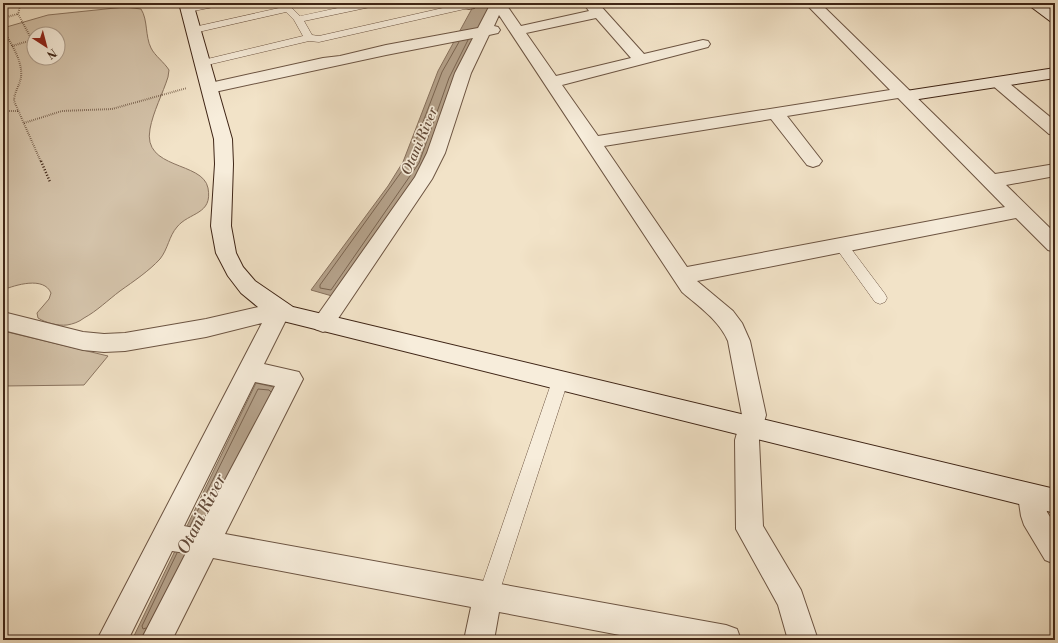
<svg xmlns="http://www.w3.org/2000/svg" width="1058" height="643" font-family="'Libre Bodoni',serif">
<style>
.green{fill:#d4c3aa;stroke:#8a7460;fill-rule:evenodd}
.water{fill:#b5a28b;stroke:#86705c}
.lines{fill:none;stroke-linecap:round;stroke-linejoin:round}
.shore{stroke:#7a6450;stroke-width:1}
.lane-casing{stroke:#6c5442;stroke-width:1}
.street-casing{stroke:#6c5442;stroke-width:2}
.secondary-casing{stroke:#3f2516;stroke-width:2}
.path-far1{stroke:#3f2516;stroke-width:2;stroke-dasharray:0.5 1.5;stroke-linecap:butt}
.path{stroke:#3f2516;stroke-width:2.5;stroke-dasharray:1 2;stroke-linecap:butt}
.lane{fill:#f7eddb;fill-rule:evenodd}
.street{fill:#f7eddb;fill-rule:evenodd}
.secondary{fill:#f7eddb;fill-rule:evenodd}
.labels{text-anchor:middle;stroke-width:3.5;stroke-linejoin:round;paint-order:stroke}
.water-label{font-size:14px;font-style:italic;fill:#624a39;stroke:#f7eddb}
.near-water-label{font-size:17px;font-style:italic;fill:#624a39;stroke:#f7eddb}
</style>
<rect width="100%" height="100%" fill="#f2e3c8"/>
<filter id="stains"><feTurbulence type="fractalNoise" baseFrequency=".005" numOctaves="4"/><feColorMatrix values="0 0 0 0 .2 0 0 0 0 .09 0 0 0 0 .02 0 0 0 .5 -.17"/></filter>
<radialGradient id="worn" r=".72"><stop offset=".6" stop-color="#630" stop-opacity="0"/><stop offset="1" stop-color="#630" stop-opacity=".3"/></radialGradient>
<path class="green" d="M 125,7 L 141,9 C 148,20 145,36 151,48 C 155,56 164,62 169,70 L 168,77 C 163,93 153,112 150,129 C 142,170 203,161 208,188 C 213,215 189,212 177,227 C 169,236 168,249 160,259 C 149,271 134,281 120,291 C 108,300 97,311 84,318 C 79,322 73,324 67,325 C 58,326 46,323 38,318 L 37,313 L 49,299 L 51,293 C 44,276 15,285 3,290 L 3,28 L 48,15 ZM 34,34 L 58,34 L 58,58 L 34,58 Z
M 3,331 L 108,356 L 84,385 L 3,386 Z"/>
<path class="water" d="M 475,3 L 492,3 L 456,72 L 428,153 L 415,177 L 332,296 L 311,290 L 388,186 L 403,162 L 438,71 Z
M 256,383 L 278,388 L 144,640 L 132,640 Z"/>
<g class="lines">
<path class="shore" d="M 459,42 L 442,72 L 407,164 L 320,285 L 320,288 L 331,290 L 419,163 L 449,78 L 468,40
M 190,526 L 258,389 L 269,390 L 271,392
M 146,628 L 143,629 L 142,626 L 177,553"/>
<defs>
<path id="lane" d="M 204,3 L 224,3 L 219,6 L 188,12 L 183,9 L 185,7 Z
M 361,3 L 380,3 L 375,6 L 304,21 L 312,35 L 319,36 L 465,3 L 472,3 L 474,5 L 469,8 L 319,42 L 309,41 L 203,66 L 199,65 L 198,63 L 199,61 L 303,36 L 294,20 L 286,12 L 194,33 L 189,30 L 194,27 L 288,6 L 291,7 L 300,16 Z
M 841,240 L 846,242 L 885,294 L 887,298 L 885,302 L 880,304 L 875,302 L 836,248 L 834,245 L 836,242 Z
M 560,374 L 566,376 L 568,381 L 498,596 L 495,603 L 488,606 L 481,603 L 478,596 L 552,381 L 554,376 Z"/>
<path id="street" d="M 463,3 L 477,3 L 474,8 L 469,9 L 464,8 L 462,5 Z
M 491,3 L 505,3 L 521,26 L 589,11 L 583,3 L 598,3 L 644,54 L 703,40 L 708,41 L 710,44 L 708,47 L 562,85 L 598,136 L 890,90 L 805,3 L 820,3 L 995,174 L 1055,164 L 1055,176 L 1006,185 L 1055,233 L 1055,252 L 1048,250 L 1016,218 L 697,281 L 733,311 L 742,323 L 750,341 L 766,415 L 759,440 L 763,526 L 801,590 L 818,640 L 788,640 L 778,605 L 736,529 L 735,440 L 742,415 L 728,341 C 719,320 698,306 682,292 L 499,15 L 494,26 L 498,27 L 500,30 L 498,33 L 489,35 L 471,73 L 445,153 L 432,179 L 331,329 L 323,332 L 315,329 L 312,323 L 415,177 L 427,153 L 455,73 L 473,38 L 386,55 L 210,93 L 204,91 L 202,88 L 204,85 L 210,83 L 323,58 L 340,56 L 386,45 L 478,28 ZM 596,18 L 631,58 L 556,76 L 526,33 ZM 898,98 L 1005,207 L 687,267 L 604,146 L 771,119 L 807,165 L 813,167 L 819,165 L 822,161 L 787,116 Z
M 998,77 L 1004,79 L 1055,121 L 1055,135 L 1049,134 L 992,85 L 990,82 L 992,79 Z
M 280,302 L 288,304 L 291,310 L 264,364 L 299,372 L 303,379 L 225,534 L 726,625 L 737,629 L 741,640 L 646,640 L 499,612 L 494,640 L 464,640 L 471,607 L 213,558 L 172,640 L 141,640 L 186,553 L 172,551 L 128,640 L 97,640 L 262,323 L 206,337 L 125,351 L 104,352 L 83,350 L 3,330 L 3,312 L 83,332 L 104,334 L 125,333 L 206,319 ZM 255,382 L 275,386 L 199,529 L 184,526 Z
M 1031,484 L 1040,487 L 1044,496 L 1047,512 L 1055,525 L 1055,564 L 1045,560 L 1024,525 L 1021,516 L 1018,496 L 1022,487 Z"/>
<path id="secondary" d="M 179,3 L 193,3 L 232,139 L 233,164 L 231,226 L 236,253 L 243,267 L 255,281 L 293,307 L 1055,489 L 1055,513 L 279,320 L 258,307 L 241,293 L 228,276 L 216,253 L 211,226 L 215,164 L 214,139 Z
M 1026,3 L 1042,3 L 1055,12 L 1055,22 L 1050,21 Z
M 1055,68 L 1055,78 L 906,101 L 900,99 L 898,96 L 900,93 L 906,91 Z"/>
</defs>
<use href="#lane" class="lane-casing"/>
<use href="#street" class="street-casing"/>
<use href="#secondary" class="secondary-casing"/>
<path class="path-far1" d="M 3,18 L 18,14
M 3,29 C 10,43 23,60 21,77 C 20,85 14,92 14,101 L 41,162
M 12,46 L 32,40 L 18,14 L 21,3
M 3,111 L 18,111
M 24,123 L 62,111 L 112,109 L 187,88"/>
<path class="path" d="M 41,161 L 50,182"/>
<use href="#lane" class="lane"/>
<use href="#street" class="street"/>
<use href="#secondary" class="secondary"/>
</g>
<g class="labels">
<g class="water-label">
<text transform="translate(419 141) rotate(-67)" y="5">Otani River</text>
</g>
<g class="near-water-label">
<text transform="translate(201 514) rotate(-63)" y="6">Otani River</text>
</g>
</g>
<rect width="1058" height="643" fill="none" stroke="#f2e3c8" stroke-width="16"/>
<rect x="4" y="4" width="1050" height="635" fill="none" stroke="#3f2516" stroke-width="2"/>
<rect x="8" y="8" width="1042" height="627" fill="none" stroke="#3f2516"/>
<g transform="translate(46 46) rotate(144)"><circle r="19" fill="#f7eddb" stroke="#ad9d8c"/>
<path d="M0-3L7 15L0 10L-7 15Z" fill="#8f2418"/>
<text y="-6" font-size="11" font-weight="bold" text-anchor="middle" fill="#3f2516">N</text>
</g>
<rect width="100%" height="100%" filter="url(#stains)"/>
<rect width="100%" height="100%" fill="url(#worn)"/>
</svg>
